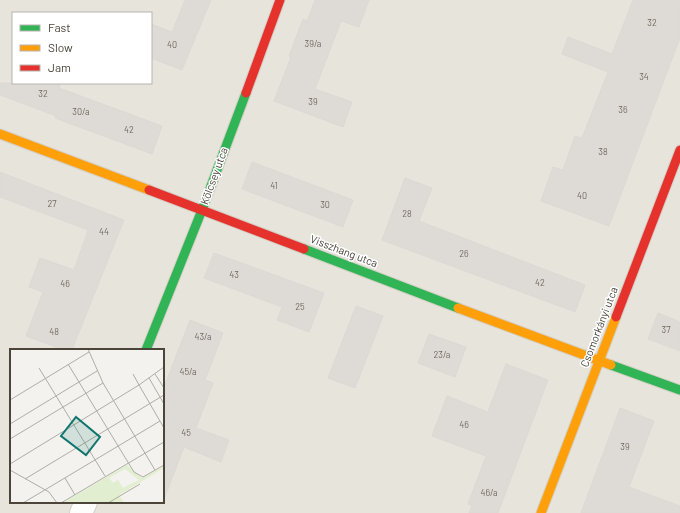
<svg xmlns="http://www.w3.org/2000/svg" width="680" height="513" font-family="Barlow,sans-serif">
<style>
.residential{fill:#e7e4dc;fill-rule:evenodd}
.building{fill:#dedbd6;stroke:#dcd9d4}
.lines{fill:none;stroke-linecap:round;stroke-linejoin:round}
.street-casing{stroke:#d2d0cb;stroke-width:24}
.fast-casing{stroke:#d3cfc5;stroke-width:11}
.slow-casing{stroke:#d3cfc5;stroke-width:11}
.jam-casing{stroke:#d3cfc5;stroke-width:11}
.street{stroke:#fdfdfc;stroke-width:22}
.fast{stroke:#30b455;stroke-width:9}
.slow{stroke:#ff9f0a;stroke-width:9}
.jam{stroke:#e5322d;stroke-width:9}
.labels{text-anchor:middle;stroke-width:3;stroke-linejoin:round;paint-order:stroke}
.number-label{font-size:9px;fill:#706a61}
.street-label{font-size:11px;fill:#4b4439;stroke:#fff}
.inset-road{fill:none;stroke:#b0aca6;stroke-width:1}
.view{fill:#0f766e;fill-opacity:0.15;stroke:#0f766e;stroke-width:2}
.inset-edge{fill:none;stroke:#4b4439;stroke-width:2}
</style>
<rect width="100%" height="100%" fill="#f4f2ee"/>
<path class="residential" d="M 0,0 L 680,0 L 680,513 L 0,513 ZM 13,13 L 151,13 L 151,83 L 13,83 ZM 11,350 L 163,350 L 163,502 L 11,502 Z"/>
<path class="building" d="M 185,0 L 211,0 L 182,70 L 151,58 L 151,24 L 172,32 Z
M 315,0 L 369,0 L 359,27 L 341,21 L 315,89 L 352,102 L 343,127 L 274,101 L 291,57 L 289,56 L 303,19 L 307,21 Z
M 633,0 L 680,0 L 680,38 L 609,226 L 541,201 L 553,167 L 563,170 L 575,136 L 582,138 L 608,72 L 562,54 L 568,37 L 612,54 Z
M 0,83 L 61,83 L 59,88 L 162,126 L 152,154 L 55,118 L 56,116 L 0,95 Z
M 252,162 L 353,200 L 343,227 L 242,189 Z
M 0,172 L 124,220 L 72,350 L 64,350 L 26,336 L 43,292 L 29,287 L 40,258 L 74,270 L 88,230 L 0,197 Z
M 405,178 L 432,188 L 419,221 L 585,285 L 575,312 L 382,240 Z
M 214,253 L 324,293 L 309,332 L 277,320 L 282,307 L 204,278 Z
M 356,306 L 383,316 L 355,388 L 328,378 Z
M 658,313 L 680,322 L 680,351 L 648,339 Z
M 190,320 L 223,333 L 205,380 L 213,383 L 196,428 L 229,440 L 221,462 L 184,447 L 164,499 L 163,499 L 163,390 Z
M 429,334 L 466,347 L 455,377 L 418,363 Z
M 506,364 L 548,380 L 498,513 L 469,513 L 472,505 L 468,504 L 486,456 L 432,436 L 447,396 L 488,412 Z
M 620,408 L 654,421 L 629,487 L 680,506 L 680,513 L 581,513 Z"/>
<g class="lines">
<defs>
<path id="street" d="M 81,513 L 86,502"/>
<path id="fast" d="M 304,249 L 458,308
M 146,350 L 202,210 L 246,93
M 611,365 L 680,390"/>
<path id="slow" d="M 0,134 L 149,190
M 458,308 L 611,365
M 541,513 L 616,317"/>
<path id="jam" d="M 246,93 L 280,0
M 149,190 L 304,249
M 616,317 L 680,150"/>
</defs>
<use href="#street" class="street-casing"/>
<use href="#fast" class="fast-casing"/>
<use href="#slow" class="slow-casing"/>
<use href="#jam" class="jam-casing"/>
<use href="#street" class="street"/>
<use href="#fast" class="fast"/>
<use href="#slow" class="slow"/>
<use href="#jam" class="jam"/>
</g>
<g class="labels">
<g class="number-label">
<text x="652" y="26">32</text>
<text x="313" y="47">39/a</text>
<text x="172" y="48">40</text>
<text x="644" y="80">34</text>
<text x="43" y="97">32</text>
<text x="313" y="105">39</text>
<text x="623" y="113">36</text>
<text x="81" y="115">30/a</text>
<text x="129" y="133">42</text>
<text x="603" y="155">38</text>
<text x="274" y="189">41</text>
<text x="582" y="199">40</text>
<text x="52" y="207">27</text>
<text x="325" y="208">30</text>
<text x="407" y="217">28</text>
<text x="104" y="235">44</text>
<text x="464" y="257">26</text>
<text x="234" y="278">43</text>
<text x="540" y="286">42</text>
<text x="65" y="287">46</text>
<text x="300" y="310">25</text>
<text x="666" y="333">37</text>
<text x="54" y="335">48</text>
<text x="203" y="340">43/a</text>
<text x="442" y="358">23/a</text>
<text x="188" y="375">45/a</text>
<text x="464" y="428">46</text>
<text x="186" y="436">45</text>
<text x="625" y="450">39</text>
<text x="489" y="496">46/a</text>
</g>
<g class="street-label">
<text transform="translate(214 176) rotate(-70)" y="4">Kölcsey utca</text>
<text transform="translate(344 251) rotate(21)" y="4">Visszhang utca</text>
<text transform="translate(599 327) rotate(-69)" y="4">Csomorkányi utca</text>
</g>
</g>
<g transform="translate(10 349)">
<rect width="154" height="154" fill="#f4f2ee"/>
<path d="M 117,116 L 132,129 L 154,117 L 154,119 L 109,146 L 114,154 L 53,154 ZM 115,120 L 129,131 L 113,139 L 108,131 L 103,134 L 99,129 Z" fill="#e1eecf" fill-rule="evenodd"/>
<path class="inset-road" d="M 78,0 L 93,34 L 145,121M 58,15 L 124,123 L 133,128 L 154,116M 154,18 L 129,36 L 154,79M 29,19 L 95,127M 145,25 L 154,39M 139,29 L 154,55M 0,51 L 79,3M 0,75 L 87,22M 0,90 L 93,34M 0,115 L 129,36 L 123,25M 0,121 L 39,143 L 47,154M 55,129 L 65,146M 15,130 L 154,46M 13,154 L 150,72M 51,154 L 154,93M 98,154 L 130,135"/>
<path class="view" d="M 66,68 L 90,88 L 76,106 L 51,87 Z"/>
<rect width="154" height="154" class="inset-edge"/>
</g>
<rect x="12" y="12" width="140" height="72" fill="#ffffff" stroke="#b7b4b0"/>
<rect x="20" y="25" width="20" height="6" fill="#30b455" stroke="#b7b4b0"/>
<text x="48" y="32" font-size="12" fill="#4b4439">Fast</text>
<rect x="20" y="45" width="20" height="6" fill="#ff9f0a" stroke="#b7b4b0"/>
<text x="48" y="52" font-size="12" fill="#4b4439">Slow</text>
<rect x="20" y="65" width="20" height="6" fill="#e5322d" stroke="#b7b4b0"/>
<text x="48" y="72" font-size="12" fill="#4b4439">Jam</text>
</svg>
